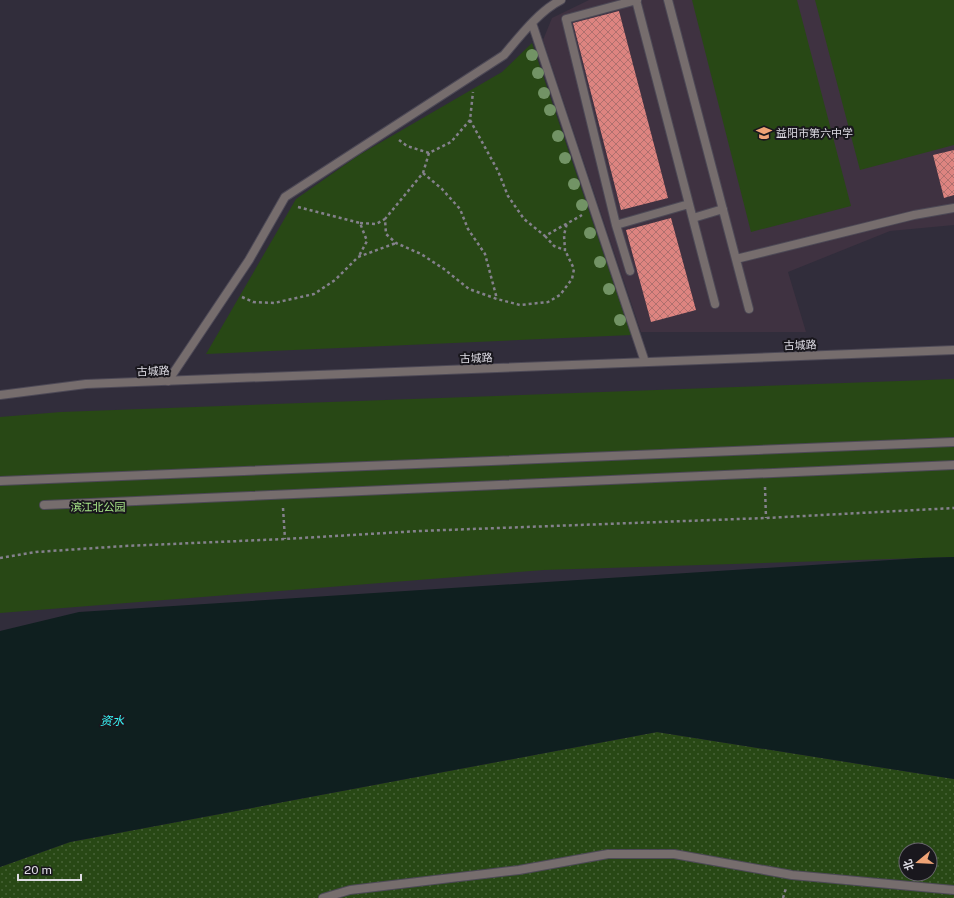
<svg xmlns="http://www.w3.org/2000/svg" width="954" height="898" font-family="'Public Sans','Noto Sans SC',sans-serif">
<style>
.education{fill:#3f3241}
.grass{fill:url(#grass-dots);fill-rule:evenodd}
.park{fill:#284815}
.water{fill:#0f1f1f}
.building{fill:url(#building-cross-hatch)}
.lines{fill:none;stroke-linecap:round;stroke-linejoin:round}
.service-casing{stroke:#4d4956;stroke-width:10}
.pedestrian-casing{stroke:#4d4956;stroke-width:10}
.minor-casing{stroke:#4d4956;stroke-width:10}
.tertiary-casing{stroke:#4d4956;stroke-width:10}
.path{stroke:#84818c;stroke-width:2.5;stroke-dasharray:3 3;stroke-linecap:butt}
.service{stroke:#766d6d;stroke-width:8}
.pedestrian{stroke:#766d6d;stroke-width:8}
.minor{stroke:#766d6d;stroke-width:8}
.tertiary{stroke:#766d6d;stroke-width:8}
.tree{fill:#729365}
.labels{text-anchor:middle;stroke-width:4;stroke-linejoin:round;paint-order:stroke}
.poi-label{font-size:11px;fill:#dedce4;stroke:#19171d;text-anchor:start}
.street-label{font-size:11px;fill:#dedce4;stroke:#19171d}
.park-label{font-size:11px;fill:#a8e688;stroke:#19171d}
.water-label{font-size:12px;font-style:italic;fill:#38f1f3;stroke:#19171d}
</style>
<defs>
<pattern id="grass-dots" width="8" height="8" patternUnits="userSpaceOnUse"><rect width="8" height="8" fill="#284815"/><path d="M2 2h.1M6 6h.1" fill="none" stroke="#476237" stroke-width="1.8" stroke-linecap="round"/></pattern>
<pattern id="building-cross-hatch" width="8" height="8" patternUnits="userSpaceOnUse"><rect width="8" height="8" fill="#dd8480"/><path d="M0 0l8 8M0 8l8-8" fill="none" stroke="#af706e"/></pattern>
</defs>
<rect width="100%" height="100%" fill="#312d3b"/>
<path class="education" d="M 589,0 L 954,0 L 954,225 L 890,231 L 788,272 L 806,332 L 641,332 L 543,40 L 552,18 Z"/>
<path class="grass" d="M 657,732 L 954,779 L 954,898 L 0,898 L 0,867 L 70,842 ZM 906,850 L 930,850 L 930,874 L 906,874 Z"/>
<path class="park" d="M 692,0 L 797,0 L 851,206 L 751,232 Z
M 815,0 L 954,0 L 954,145 L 860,170 Z
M 532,43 L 631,335 L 206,354 L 296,199 L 359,155 L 502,72 Z
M 954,379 L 954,557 L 544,570 L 0,613 L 0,417 L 61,412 Z"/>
<path class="water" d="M 954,557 L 954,779 L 657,732 L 70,842 L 0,867 L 0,631 L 79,612 L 921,558 Z"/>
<path class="building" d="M 619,11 L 668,198 L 621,210 L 573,23 Z
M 954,150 L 954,195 L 944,198 L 933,155 Z
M 671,218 L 696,310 L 651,322 L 626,230 Z"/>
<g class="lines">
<defs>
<path id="service" d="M 636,0 L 715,304
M 668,0 L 749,309
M 693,218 L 723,209
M 616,225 L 689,204
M 736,259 L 914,215 L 954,208
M 630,271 L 616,225 L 566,19 L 637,0
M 44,505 L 954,465
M 323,898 L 350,890 L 519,870 L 608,854 L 674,854 L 792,875 L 954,890"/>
<path id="pedestrian" d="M 0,481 L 954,442"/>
<path id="minor" d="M 532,23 L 645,362
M 168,381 L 249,260 L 285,197 L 504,55 C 520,36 539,11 561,0"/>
<path id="tertiary" d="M 0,395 L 86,384 L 954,350"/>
</defs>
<use href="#service" class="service-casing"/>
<use href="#pedestrian" class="pedestrian-casing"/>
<use href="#minor" class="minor-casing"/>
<use href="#tertiary" class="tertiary-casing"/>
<path class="path" d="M 470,120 L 498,171 L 508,196 L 524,219 L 545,236 L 582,215
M 399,140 L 407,146 L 429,153 L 451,142 L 470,120 L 473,92
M 429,153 L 423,173 L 385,219 L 386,234 L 396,243 L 421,254 L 444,269 L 469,289 L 497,299 L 520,305 L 548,302 L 560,295 L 572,279 L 574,269 L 565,250
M 423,173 L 442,189 L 460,209 L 468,229 L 485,254 L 497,299
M 298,207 L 360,223 L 367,241 L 359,256
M 360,223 L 376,224 L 385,219
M 545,236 L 554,246 L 565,250 L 564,235 L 567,223
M 242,297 L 253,302 L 274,303 L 314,294 L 335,280 L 358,257 L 396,243
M 765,487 L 766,518
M 283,508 L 285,539
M 0,558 L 36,552 L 125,546 L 285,539 L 419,531 L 766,518 L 954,508
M 783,898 L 786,888"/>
<use href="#service" class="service"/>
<use href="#pedestrian" class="pedestrian"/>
<use href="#minor" class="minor"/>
<use href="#tertiary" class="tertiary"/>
</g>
<g class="tree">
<circle cx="532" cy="55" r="6"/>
<circle cx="538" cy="73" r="6"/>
<circle cx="544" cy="93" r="6"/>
<circle cx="550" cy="110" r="6"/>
<circle cx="558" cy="136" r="6"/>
<circle cx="565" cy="158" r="6"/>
<circle cx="574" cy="184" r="6"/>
<circle cx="582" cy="205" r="6"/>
<circle cx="590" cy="233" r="6"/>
<circle cx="600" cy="262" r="6"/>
<circle cx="609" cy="289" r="6"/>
<circle cx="620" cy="320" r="6"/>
</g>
<defs>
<symbol id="school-bare" viewBox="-9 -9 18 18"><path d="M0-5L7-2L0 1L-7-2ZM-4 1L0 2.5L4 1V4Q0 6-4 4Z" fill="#efa376" stroke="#19171d" stroke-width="2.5" paint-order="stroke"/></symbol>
</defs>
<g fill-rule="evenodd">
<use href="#school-bare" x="753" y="122" width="22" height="22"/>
</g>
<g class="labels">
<g class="poi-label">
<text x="776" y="137">益阳市第六中学</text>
</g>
<g class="street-label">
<text transform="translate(800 345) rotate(-2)" y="4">古城路</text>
<text transform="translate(476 358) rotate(-2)" y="4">古城路</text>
<text transform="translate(153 371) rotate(-2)" y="4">古城路</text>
</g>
<g class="park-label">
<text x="98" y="511">滨江北公园</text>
</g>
<g class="water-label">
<text x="112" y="725">资水</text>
</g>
</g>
<g transform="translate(918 862) rotate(252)"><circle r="19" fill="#19171d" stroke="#68666d"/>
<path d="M0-3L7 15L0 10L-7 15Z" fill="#efa376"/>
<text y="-6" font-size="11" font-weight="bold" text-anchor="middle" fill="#dedce4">北</text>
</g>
<path d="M18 874v6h63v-6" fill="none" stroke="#dedce4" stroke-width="2"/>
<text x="24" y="874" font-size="12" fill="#dedce4" stroke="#19171d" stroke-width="3" paint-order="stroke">20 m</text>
</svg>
